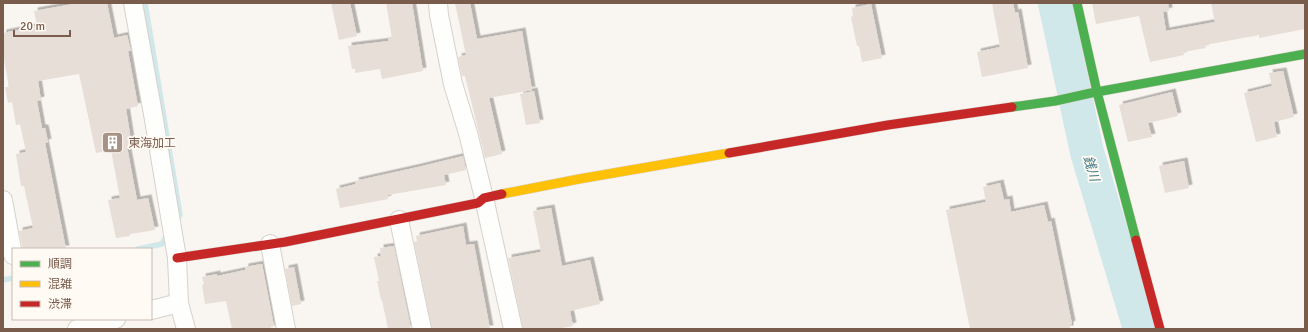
<svg xmlns="http://www.w3.org/2000/svg" width="1308" height="332" font-family="Signika,'Noto Sans JP',sans-serif">
<style>
.lines{fill:none;stroke-linecap:round;stroke-linejoin:round}
.stream{stroke:#d0e8ea;stroke-width:5.5}
.river{stroke:#d0e8ea;stroke-width:34}
.building{fill:#e6ded7;filter:url(#shadow)}
.street-casing{stroke:#d7d1cb;stroke-width:20}
.fast-casing{stroke:#d9d2cb;stroke-width:10}
.slow-casing{stroke:#d9d2cb;stroke-width:10}
.jam-casing{stroke:#d9d2cb;stroke-width:10}
.street{stroke:#fefefd;stroke-width:18}
.fast{stroke:#4caf50;stroke-width:9}
.slow{stroke:#ffc107;stroke-width:9}
.jam{stroke:#c62828;stroke-width:9}
.labels{text-anchor:middle;stroke-width:3.5;stroke-linejoin:round;paint-order:stroke}
.poi-label{font-size:12px;fill:#7a5c4d;stroke:#fffaf3;text-anchor:start}
.water-label{font-size:13px;font-style:italic;fill:#437c86;stroke:#fffaf3}
</style>
<defs>
<filter id="shadow"><feDropShadow dx="3.5" dy="-3.5" stdDeviation="0" flood-color="#0004"/></filter>
</defs>
<rect width="100%" height="100%" fill="#f9f5f0"/>
<g class="lines">
<path class="stream" d="M 145,3 L 180,215 L 175,222
M 138,249 L 162,244 L 169,232
M 3,280 L 13,278"/>
<path class="river" d="M 1055,3 L 1087,152 L 1140,329"/>
</g>
<path class="building" d="M 79,3 L 107,3 L 114,38 L 127,35 L 131,51 L 128,51 L 138,106 L 126,109 L 132,147 L 127,147 L 137,200 L 148,198 L 155,230 L 130,234 L 130,236 L 116,238 L 108,200 L 120,198 L 111,150 L 96,153 L 79,74 L 38,81 L 41,100 L 37,101 L 42,128 L 45,128 L 48,142 L 45,143 L 66,249 L 23,249 L 19,231 L 33,228 L 24,186 L 21,186 L 16,154 L 26,152 L 20,124 L 16,125 L 12,102 L 8,103 L 5,87 L 9,87 L 3,54 L 3,33 L 37,26 L 34,11 Z
M 331,3 L 350,3 L 357,36 L 339,40 Z
M 386,3 L 412,3 L 423,71 L 382,79 L 380,69 L 355,73 L 355,69 L 352,69 L 348,46 L 389,41 L 388,39 L 392,38 Z
M 455,3 L 470,3 L 477,39 L 522,31 L 532,90 L 489,98 L 502,154 L 485,158 L 465,76 L 462,76 L 458,57 L 466,55 Z
M 992,3 L 1013,3 L 1015,13 L 1018,12 L 1028,68 L 982,77 L 977,52 L 1000,47 Z
M 1092,3 L 1168,3 L 1169,11 L 1163,12 L 1166,31 L 1215,22 L 1211,3 L 1305,3 L 1305,29 L 1259,38 L 1259,35 L 1205,45 L 1206,48 L 1183,52 L 1184,55 L 1150,62 L 1139,16 L 1096,24 Z
M 871,4 L 882,58 L 862,62 L 859,46 L 857,46 L 851,17 L 853,16 L 852,8 Z
M 1283,71 L 1294,117 L 1274,122 L 1277,137 L 1256,142 L 1244,93 L 1272,86 L 1269,73 Z
M 534,91 L 540,123 L 526,125 L 520,94 Z
M 1172,92 L 1178,116 L 1148,123 L 1152,137 L 1128,142 L 1119,105 Z
M 463,156 L 466,170 L 444,175 L 446,185 L 388,195 L 388,199 L 340,208 L 336,189 L 356,184 L 355,181 L 418,167 Z
M 1184,161 L 1189,188 L 1165,193 L 1159,166 Z
M 1000,183 L 1004,200 L 1009,199 L 1011,212 L 1044,205 L 1048,222 L 1051,221 L 1072,324 L 1070,325 L 1070,329 L 970,329 L 946,210 L 986,202 L 983,187 Z
M 551,208 L 562,266 L 590,260 L 600,304 L 570,311 L 573,326 L 557,329 L 523,329 L 508,258 L 541,252 L 533,211 Z
M 463,226 L 466,245 L 474,244 L 490,329 L 432,329 L 414,242 L 417,241 L 416,236 Z
M 394,246 L 411,329 L 388,329 L 382,300 L 381,300 L 377,281 L 379,281 L 374,257 L 381,256 L 380,248 Z
M 262,264 L 274,326 L 271,327 L 271,329 L 232,329 L 226,301 L 205,304 L 202,285 L 204,284 L 202,277 L 217,274 L 217,276 L 245,270 L 245,267 Z
M 294,267 L 301,304 L 292,306 L 285,269 Z"/>
<g class="lines">
<defs>
<path id="street" d="M 133,3 L 153,114 L 177,258 L 179,303 L 186,329
M 438,3 L 439,15 L 453,84 L 468,133 L 484,198 L 513,329
M 3,200 L 13,255
M 399,220 L 422,329
M 270,244 L 286,329
M 151,310 L 179,303
M 77,329 L 116,319"/>
<path id="fast" d="M 1077,3 L 1097,92 L 1136,240
M 1012,107 L 1055,101 L 1091,93 L 1305,54"/>
<path id="slow" d="M 502,194 L 579,179 L 729,153"/>
<path id="jam" d="M 729,153 L 888,125 L 1012,107
M 1136,240 L 1160,329
M 177,258 L 285,242 L 478,203 L 484,198 L 502,194"/>
</defs>
<use href="#street" class="street-casing"/>
<use href="#fast" class="fast-casing"/>
<use href="#slow" class="slow-casing"/>
<use href="#jam" class="jam-casing"/>
<use href="#street" class="street"/>
<use href="#fast" class="fast"/>
<use href="#slow" class="slow"/>
<use href="#jam" class="jam"/>
</g>
<defs>
<symbol id="building-square" viewBox="-11 -11 22 22"><rect x="-9" y="-9" width="18" height="18" rx="4" fill="#a69286" stroke="#fffaf3"/><path d="M-4-6H4V6H1V3H-1V6H-4ZM-2.5-4.3h1.7v1.8h-1.7ZM.8-4.3h1.7v1.8H.8ZM-2.5-1h1.7V.8h-1.7ZM.8-1h1.7V.8H.8Z" fill="#fff"/></symbol>
</defs>
<g fill-rule="evenodd">
<use href="#building-square" x="100" y="130" width="25" height="25"/>
</g>
<g class="labels">
<g class="poi-label">
<text x="128" y="147">東海加工</text>
</g>
<g class="water-label">
<text transform="translate(1092 168) rotate(74)" y="5">銭川</text>
</g>
</g>
<rect width="1308" height="332" fill="none" stroke="#7a5c4d" stroke-width="8"/>
<rect x="12" y="248" width="140" height="72" fill="#fffaf3" stroke="#cabbb1"/>
<rect x="20" y="261" width="20" height="6" fill="#4caf50" stroke="#cabbb1"/>
<text x="48" y="268" font-size="12" fill="#7a5c4d">順調</text>
<rect x="20" y="281" width="20" height="6" fill="#ffc107" stroke="#cabbb1"/>
<text x="48" y="288" font-size="12" fill="#7a5c4d">混雑</text>
<rect x="20" y="301" width="20" height="6" fill="#c62828" stroke="#cabbb1"/>
<text x="48" y="308" font-size="12" fill="#7a5c4d">渋滞</text>
<path d="M14 30v6h56v-6" fill="none" stroke="#7a5c4d" stroke-width="2"/>
<text x="20" y="30" font-size="12" fill="#7a5c4d" stroke="#fffaf3" stroke-width="3" paint-order="stroke">20 m</text>
</svg>
